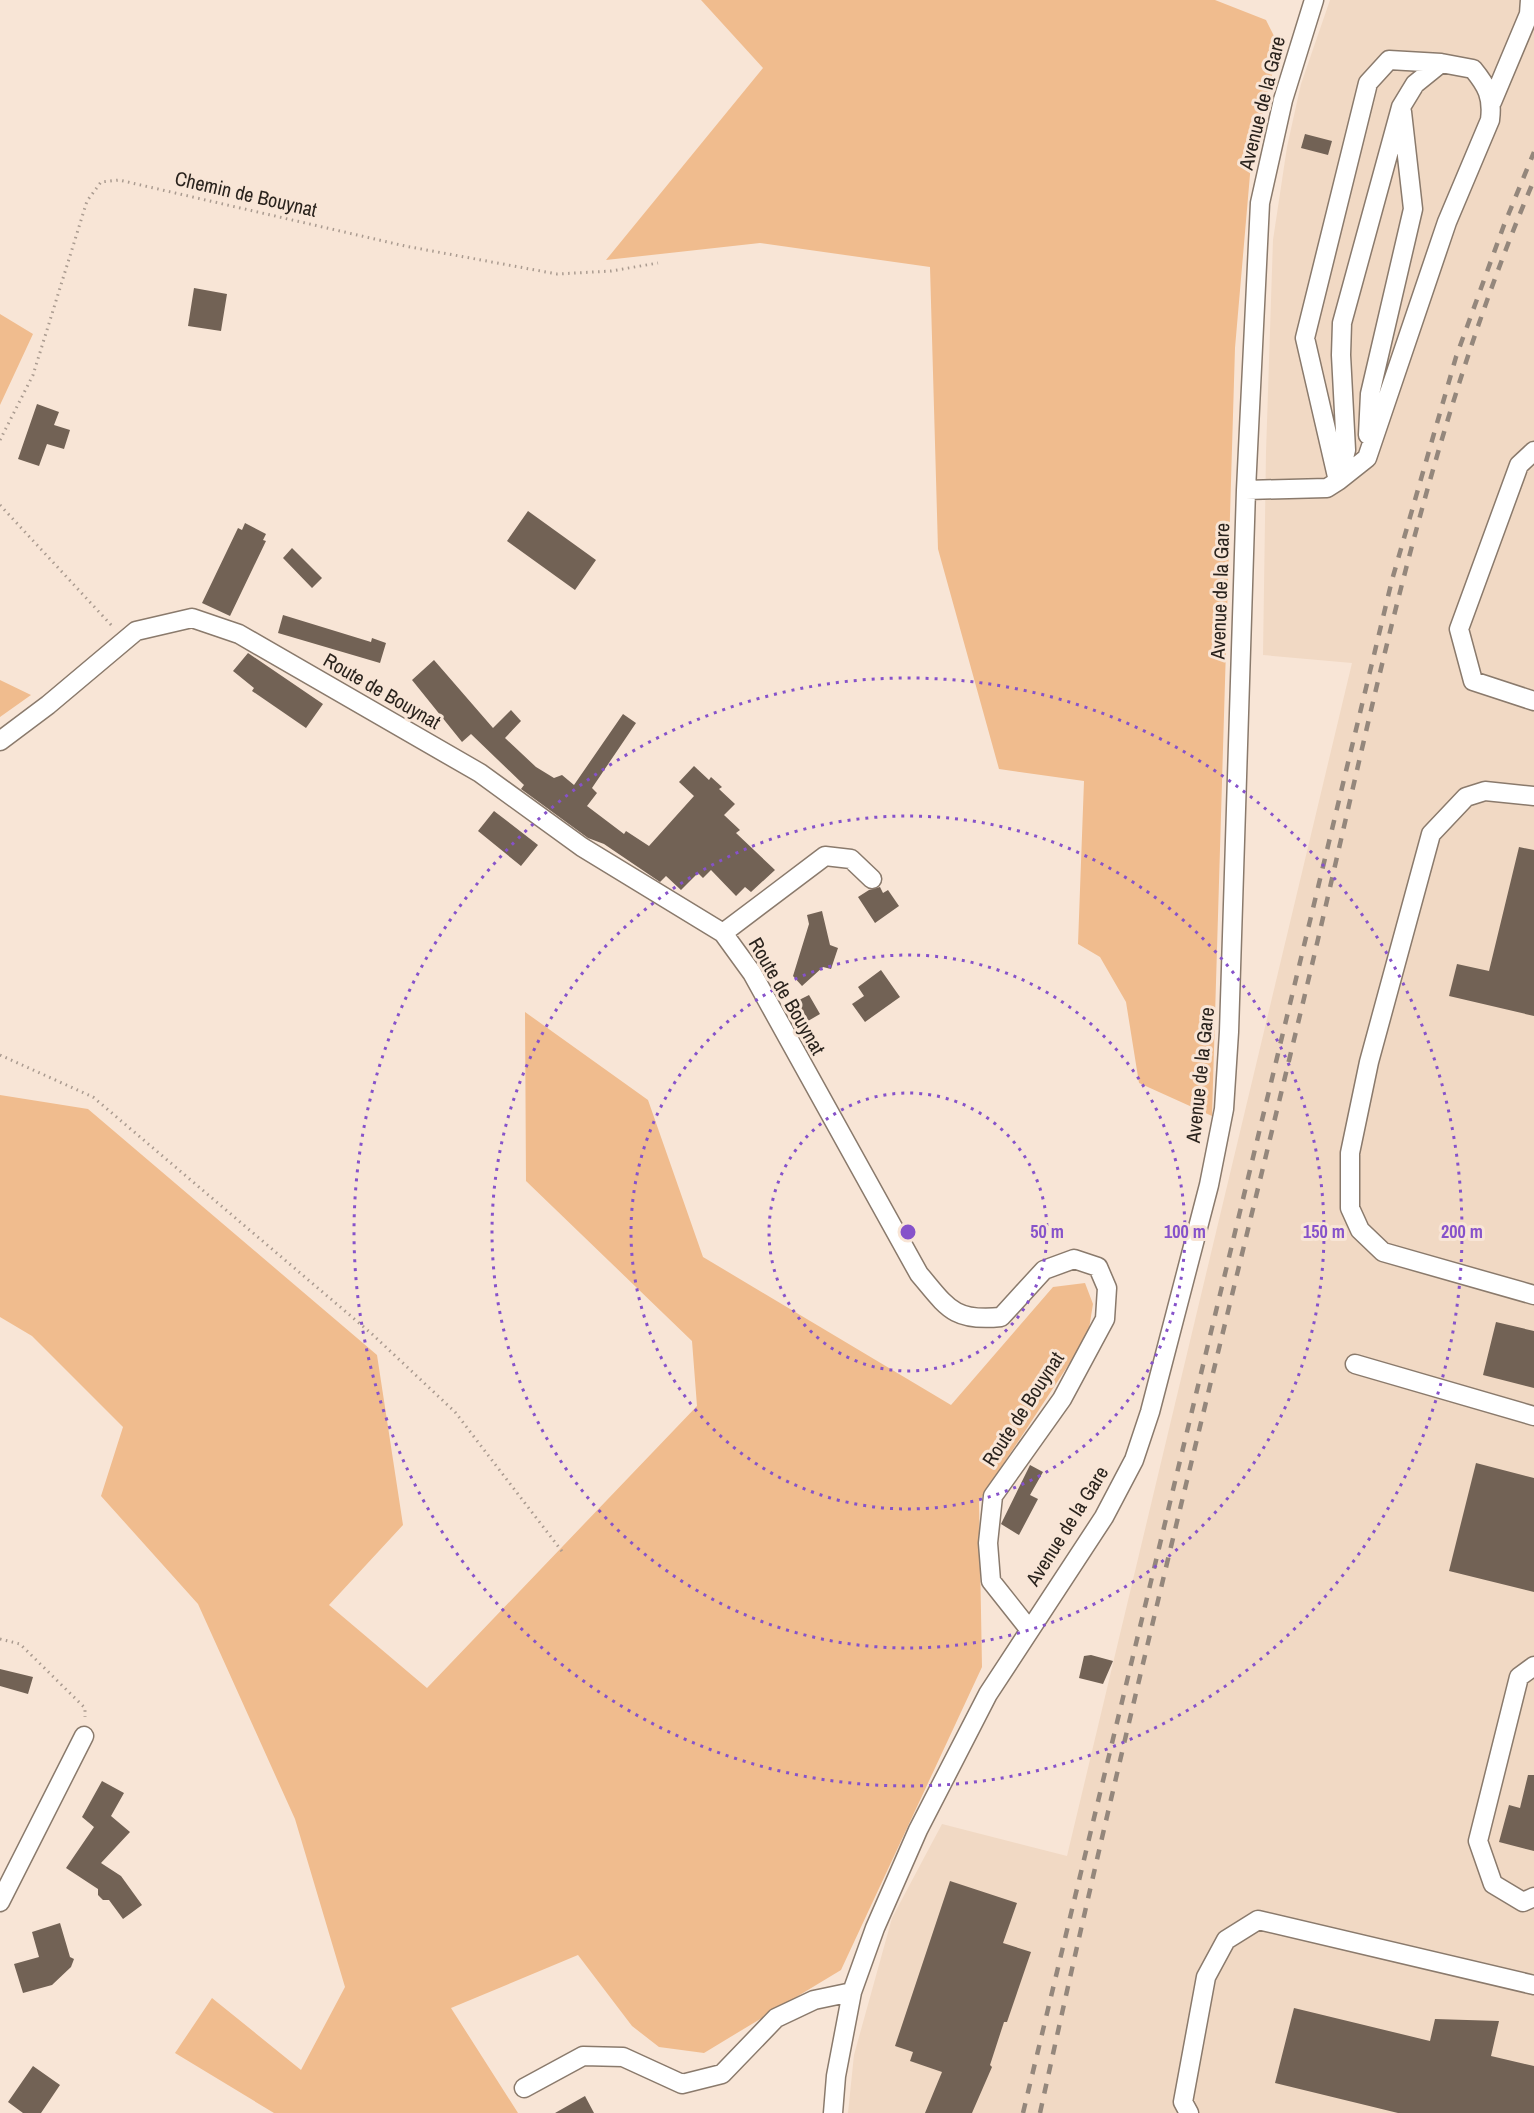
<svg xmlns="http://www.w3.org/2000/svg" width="1534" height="2113" font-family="'Archivo Narrow',sans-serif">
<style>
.built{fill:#f1d9c4}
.green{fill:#f0bc8e}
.building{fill:#726255}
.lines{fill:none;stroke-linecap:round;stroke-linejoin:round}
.minor-casing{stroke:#8a7a6c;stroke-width:21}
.path{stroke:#aa9b90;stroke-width:3;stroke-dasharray:1.5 4.5;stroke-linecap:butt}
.minor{stroke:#fff;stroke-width:18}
.rail{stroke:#94877c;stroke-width:4.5;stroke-dasharray:10 10;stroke-linecap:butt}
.ring{fill:none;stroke:#8652ca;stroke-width:3;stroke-dasharray:3 6}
.labels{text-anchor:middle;stroke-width:6;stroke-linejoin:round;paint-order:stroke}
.street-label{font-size:20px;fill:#2a231d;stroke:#f8e5d6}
.centre{fill:#8652ca;stroke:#f8e5d6;stroke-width:3}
.ring-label{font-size:18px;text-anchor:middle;font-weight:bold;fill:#8652ca;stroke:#f8e5d6;stroke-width:6;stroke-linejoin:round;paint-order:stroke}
</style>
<rect width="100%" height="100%" fill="#f8e5d6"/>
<path class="built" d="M 1330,0 L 1534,0 L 1534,2113 L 848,2113 L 854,2055 L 892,1918 L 942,1824 L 1067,1856 L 1352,663 L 1263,655 L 1266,452 L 1273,240 L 1287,147 L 1301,84 Z"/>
<path class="green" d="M 701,0 L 1215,0 L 1266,20 L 1279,46 L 1251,163 L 1235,348 L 1212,1116 L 1139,1083 L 1126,1002 L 1100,957 L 1078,944 L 1084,781 L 999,769 L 938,549 L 930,267 L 760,243 L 606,260 L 763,68 Z
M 0,314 L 33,334 L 0,405 Z
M 0,680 L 31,695 L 0,717 Z
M 525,1012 L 648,1100 L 703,1257 L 951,1405 L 1053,1287 L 1085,1283 L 1093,1304 L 1088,1335 L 979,1501 L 982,1667 L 841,1970 L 704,2053 L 659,2047 L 632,2026 L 578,1955 L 451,2008 L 518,2113 L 274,2113 L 175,2053 L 212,1998 L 301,2070 L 345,1987 L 295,1819 L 198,1604 L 101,1496 L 123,1427 L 32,1336 L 0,1317 L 0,1095 L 88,1109 L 377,1355 L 403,1525 L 329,1605 L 427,1688 L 697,1406 L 692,1341 L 526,1181 Z"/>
<path class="building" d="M 1305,134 L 1332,141 L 1328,155 L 1301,148 Z
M 194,288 L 227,294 L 221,331 L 188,326 Z
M 37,404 L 59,412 L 54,425 L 70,430 L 64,449 L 47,444 L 39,466 L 18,459 Z
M 528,511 L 596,560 L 575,590 L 507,541 Z
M 245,523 L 266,534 L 263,540 L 266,541 L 230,616 L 202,603 L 238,528 L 242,530 Z
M 292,548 L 322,578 L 312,588 L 283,558 Z
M 283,615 L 371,642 L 372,638 L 386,643 L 380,663 L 278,633 Z
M 248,653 L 323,704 L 306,728 L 252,691 L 254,688 L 233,671 Z
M 434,660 L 493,728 L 511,710 L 521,721 L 505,738 L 536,767 L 554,778 L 562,775 L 574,785 L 623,714 L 636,723 L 592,788 L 597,793 L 587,806 L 624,834 L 626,831 L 649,846 L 694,796 L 679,782 L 694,766 L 709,780 L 711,777 L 722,787 L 719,789 L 735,804 L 724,815 L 740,830 L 736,833 L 775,870 L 751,892 L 745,887 L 736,896 L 711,870 L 703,878 L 698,873 L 681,890 L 666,876 L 660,882 L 604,844 L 588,838 L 521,789 L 524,785 L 471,734 L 462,742 L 412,680 Z
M 494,811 L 538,845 L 521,866 L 478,831 Z
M 1519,847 L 1534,850 L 1534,1016 L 1449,996 L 1457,964 L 1489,971 Z
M 880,887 L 883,893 L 888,890 L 899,906 L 875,923 L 858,897 L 869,890 Z
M 822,911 L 830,945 L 838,948 L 831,969 L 823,967 L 802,986 L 793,976 L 809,924 L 807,915 Z
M 881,970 L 900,997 L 865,1022 L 852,1004 L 864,996 L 858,987 Z
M 809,995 L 820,1014 L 808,1021 L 797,1001 Z
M 1496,1322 L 1534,1331 L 1534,1388 L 1483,1375 Z
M 1476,1463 L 1534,1478 L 1534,1592 L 1449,1571 Z
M 1030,1465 L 1043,1472 L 1030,1495 L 1038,1499 L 1019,1535 L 1001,1524 Z
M 1091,1655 L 1113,1661 L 1103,1684 L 1079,1678 L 1084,1656 Z
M 0,1669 L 33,1677 L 28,1694 L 0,1686 Z
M 1528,1775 L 1534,1775 L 1534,1851 L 1499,1842 L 1509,1805 L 1520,1808 Z
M 102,1781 L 124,1793 L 111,1816 L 130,1832 L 101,1863 L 121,1876 L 142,1905 L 123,1919 L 109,1900 L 103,1900 L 98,1895 L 98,1889 L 66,1868 L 94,1827 L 82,1817 Z
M 950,1881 L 1017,1903 L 1003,1943 L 1031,1952 L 1007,2022 L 1004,2022 L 990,2065 L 992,2067 L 972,2113 L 925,2113 L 942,2072 L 910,2061 L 913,2052 L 895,2046 Z
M 60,1923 L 70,1957 L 74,1959 L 71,1967 L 52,1985 L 23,1993 L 14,1964 L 39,1957 L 32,1932 Z
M 1294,2008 L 1430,2041 L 1435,2019 L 1499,2021 L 1491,2056 L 1534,2066 L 1534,2113 L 1398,2113 L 1275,2083 Z
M 33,2066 L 60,2085 L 41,2113 L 23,2113 L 8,2102 Z
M 585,2096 L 594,2113 L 555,2113 Z"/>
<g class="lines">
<defs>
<path id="minor" d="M 1389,60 L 1441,63 L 1473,69 C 1487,86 1493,97 1490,120 L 1447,222 L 1367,458 L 1338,481 L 1305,338 L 1368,83 Z
M 1492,102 L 1529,14 L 1530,0
M 1368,435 L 1370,394 L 1413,209 L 1402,112
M 1534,451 L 1519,465 L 1459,629 L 1473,681 L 1534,701
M 1246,490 L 1327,488 L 1338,481 L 1346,450 L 1341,355 L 1342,323 L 1401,107 L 1415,84 L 1441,63
M 0,741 L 48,705 L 136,631 L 192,618 L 239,634 L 480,773 L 582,847 L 723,933 L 752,973 L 919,1274 C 947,1307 953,1322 1001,1317 L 1044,1270 L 1074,1259 L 1098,1267 L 1107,1288 L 1105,1319 L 1062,1399 L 993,1496 L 988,1543 L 991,1581 L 1029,1629
M 1534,796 L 1485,791 L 1466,797 L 1431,834 L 1369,1062 L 1350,1153 L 1350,1208 L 1360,1230 L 1383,1252 L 1534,1295
M 723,933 L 825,856 L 851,859 L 872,879
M 1355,1364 L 1534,1416
M 1534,1666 L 1519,1677 L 1478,1841 L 1493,1884 L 1523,1902 L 1534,1897
M 0,1902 L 84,1736
M 524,2088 L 583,2056 L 623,2057 L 682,2084 L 722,2074 L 776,2018 L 814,2000 L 852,1992
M 833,2113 L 836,2076 L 852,1992 L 875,1928 L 918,1830 L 988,1694 L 1104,1517 L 1134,1460 L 1150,1412 L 1209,1185 L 1224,1109 L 1229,1032 L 1246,490 L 1260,203 L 1283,100 L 1314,0
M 1189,2113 L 1183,2102 L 1206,1977 L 1226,1940 L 1258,1920 L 1534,1985"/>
</defs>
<use href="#minor" class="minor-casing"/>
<path class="path" d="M 0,440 L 33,375 L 87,201 L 101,182 L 119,180 L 405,246 L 557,274 L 611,271 L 658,263
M 0,505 L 113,627
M 0,1055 L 93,1097 L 372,1334 L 455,1412 L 564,1554
M 0,1639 L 20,1644 L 85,1708 L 85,1717"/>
<use href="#minor" class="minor"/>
<path class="rail" d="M 1023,2113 L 1392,580 L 1456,357 L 1504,225 L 1534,152
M 1040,2113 C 1122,1737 1216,1364 1306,990 C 1371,718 1424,438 1534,180"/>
</g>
<g class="ring">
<circle cx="908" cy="1232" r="139"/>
<circle cx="908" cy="1232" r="277"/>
<circle cx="908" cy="1232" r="416"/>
<circle cx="908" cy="1232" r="554"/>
</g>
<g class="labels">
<g class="street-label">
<text transform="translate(1262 103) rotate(-76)" y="7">Avenue de la Gare</text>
<text transform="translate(246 194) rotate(13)" y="7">Chemin de Bouynat</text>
<text transform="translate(1220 591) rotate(-88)" y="7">Avenue de la Gare</text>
<text transform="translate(382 691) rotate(30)" y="7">Route de Bouynat</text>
<text transform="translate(787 996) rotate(60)" y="7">Route de Bouynat</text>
<text transform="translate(1200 1075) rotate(-84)" y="7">Avenue de la Gare</text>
<text transform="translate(1023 1409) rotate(-57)" y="7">Route de Bouynat</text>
<text transform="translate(1067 1526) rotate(-58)" y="7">Avenue de la Gare</text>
</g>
</g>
<circle cx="908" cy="1232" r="9" class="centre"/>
<g class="ring-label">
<text x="1047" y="1238">50 m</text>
<text x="1185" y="1238">100 m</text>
<text x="1324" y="1238">150 m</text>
<text x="1462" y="1238">200 m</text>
</g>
</svg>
